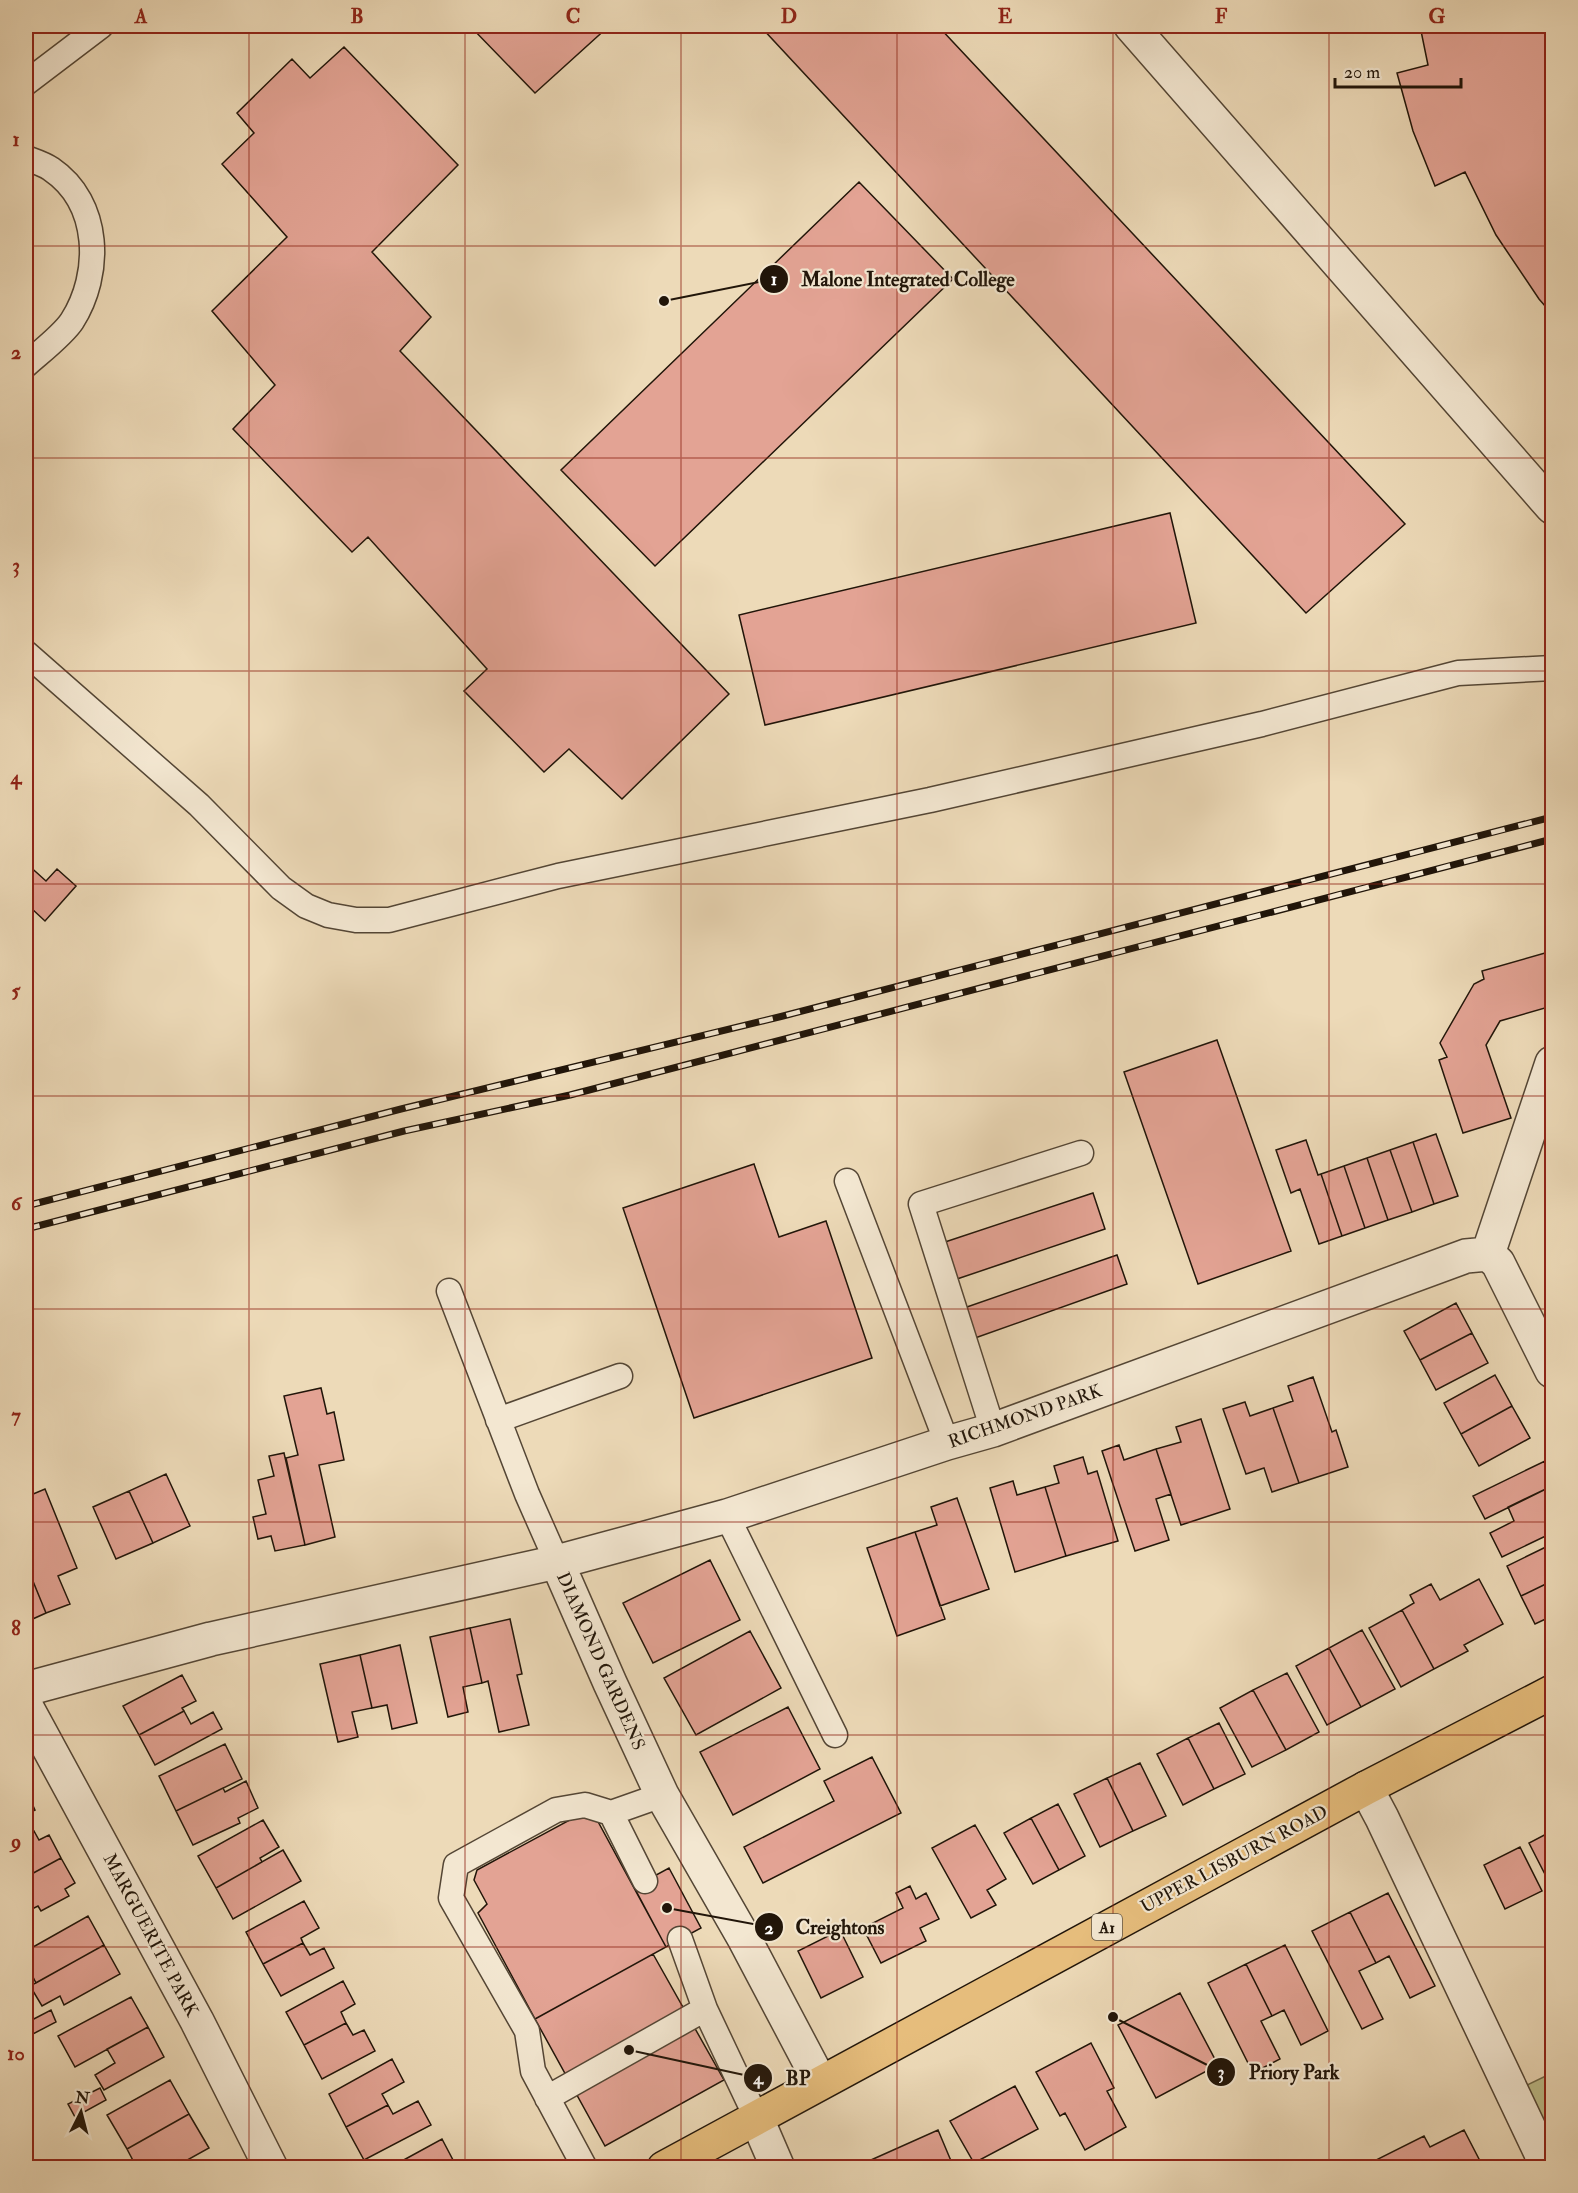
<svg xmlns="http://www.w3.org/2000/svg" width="1578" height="2193" font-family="'IM FELL Double Pica',serif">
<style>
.green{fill:#bebe8b;stroke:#706a4a;stroke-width:1.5}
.building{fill:#e3a394;stroke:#211509;stroke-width:1.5}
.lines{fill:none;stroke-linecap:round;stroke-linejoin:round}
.lane-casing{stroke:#544635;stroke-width:27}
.street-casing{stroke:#544635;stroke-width:36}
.primary-casing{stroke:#211509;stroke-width:36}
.lane{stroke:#f3e7d1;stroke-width:24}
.street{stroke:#f3e7d1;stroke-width:33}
.primary{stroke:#e6bd7c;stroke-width:33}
.rail-casing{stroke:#211509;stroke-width:7}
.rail{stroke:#f3e7d1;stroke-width:4.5;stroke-dasharray:14;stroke-linecap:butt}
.grid{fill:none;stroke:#8f2418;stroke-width:1.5;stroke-opacity:0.55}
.labels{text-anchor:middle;stroke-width:4.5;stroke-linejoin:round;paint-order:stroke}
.shield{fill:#f3e7d1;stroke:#605445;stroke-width:1.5}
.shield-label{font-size:16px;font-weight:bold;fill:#211509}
.street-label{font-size:18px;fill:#211509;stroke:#f3e7d1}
.leader{fill:none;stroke:#211509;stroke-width:2}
.callout-dot{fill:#211509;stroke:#f3e7d1;stroke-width:2}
.mark-label{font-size:18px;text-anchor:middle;font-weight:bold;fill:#fff}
.callout-label{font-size:20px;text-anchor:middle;font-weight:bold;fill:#211509;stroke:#f3e7d1;stroke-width:4.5;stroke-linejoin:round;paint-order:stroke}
.neatline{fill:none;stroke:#8f2418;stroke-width:2}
.grid-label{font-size:20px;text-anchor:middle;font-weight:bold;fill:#8f2418}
</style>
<rect width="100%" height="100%" fill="#eddab8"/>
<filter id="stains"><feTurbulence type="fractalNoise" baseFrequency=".00333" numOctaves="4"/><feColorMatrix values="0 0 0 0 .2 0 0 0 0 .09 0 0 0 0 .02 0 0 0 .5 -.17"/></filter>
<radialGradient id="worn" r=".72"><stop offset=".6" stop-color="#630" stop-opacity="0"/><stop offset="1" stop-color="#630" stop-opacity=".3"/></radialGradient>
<path class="green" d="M 1552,2073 L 1552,2140 L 1527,2085 Z"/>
<path class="building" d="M 470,26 L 609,26 L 535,93 Z
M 760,26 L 938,26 L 1405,524 L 1306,613 Z
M 1420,26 L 1552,26 L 1552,314 L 1539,299 L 1496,235 L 1465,172 L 1435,186 L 1413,131 L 1397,73 L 1428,65 Z
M 344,47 L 458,165 L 372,252 L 431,317 L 400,351 L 729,694 L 622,799 L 569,749 L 544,772 L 464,691 L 487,669 L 368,537 L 352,552 L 233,429 L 275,385 L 212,311 L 287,237 L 222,164 L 254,133 L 237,113 L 292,59 L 310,78 Z
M 859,182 L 953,279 L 655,566 L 561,470 Z
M 1170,513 L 1196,623 L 765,725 L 739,615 Z
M 26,863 L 46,881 L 57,869 L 76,886 L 45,921 L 31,908 L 26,914 Z
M 1552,951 L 1552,1006 L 1500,1021 L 1486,1045 L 1511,1118 L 1463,1133 L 1439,1060 L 1447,1057 L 1440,1043 L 1474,984 L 1484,979 L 1482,971 Z
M 1217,1040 L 1291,1251 L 1198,1284 L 1124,1072 Z
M 1436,1134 L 1458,1196 L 1434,1204 L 1413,1142 Z
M 1306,1140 L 1318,1175 L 1321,1174 L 1342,1236 L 1319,1244 L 1300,1189 L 1291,1193 L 1276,1150 Z
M 1413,1142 L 1434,1204 L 1412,1212 L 1390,1150 Z
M 1390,1150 L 1412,1212 L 1388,1220 L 1367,1158 Z
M 1367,1158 L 1388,1220 L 1365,1228 L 1344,1166 Z
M 754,1164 L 779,1237 L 826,1221 L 872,1358 L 694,1418 L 623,1208 Z
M 1344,1166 L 1365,1228 L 1342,1236 L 1321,1174 Z
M 1093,1193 L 1105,1229 L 957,1279 L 945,1242 Z
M 1117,1255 L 1127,1284 L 975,1338 L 964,1308 Z
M 1456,1303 L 1472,1333 L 1420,1360 L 1404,1331 Z
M 1472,1333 L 1488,1363 L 1436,1390 L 1420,1360 Z
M 1495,1375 L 1512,1406 L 1461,1434 L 1444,1403 Z
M 1313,1377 L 1332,1432 L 1336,1430 L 1348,1467 L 1299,1483 L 1273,1408 L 1293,1401 L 1288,1386 Z
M 321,1388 L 327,1414 L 334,1412 L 344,1460 L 319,1465 L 335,1537 L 305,1545 L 286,1458 L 298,1455 L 284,1396 Z
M 1245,1402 L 1250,1416 L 1273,1408 L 1299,1483 L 1272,1492 L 1264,1468 L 1246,1474 L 1223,1409 Z
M 1512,1406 L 1530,1438 L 1479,1466 L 1461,1434 Z
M 1201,1419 L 1230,1509 L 1181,1525 L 1156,1449 L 1181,1442 L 1176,1427 Z
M 1119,1445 L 1124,1460 L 1156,1449 L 1171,1494 L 1156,1499 L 1169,1540 L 1135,1551 L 1102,1451 Z
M 284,1453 L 305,1545 L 275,1551 L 271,1536 L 258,1539 L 253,1517 L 266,1514 L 258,1480 L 274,1476 L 269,1456 Z
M 1083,1457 L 1088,1474 L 1097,1471 L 1118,1541 L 1066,1556 L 1045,1487 L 1059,1483 L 1054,1466 Z
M 1545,1461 L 1552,1476 L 1552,1486 L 1485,1519 L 1473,1496 Z
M 166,1474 L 190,1526 L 153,1543 L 129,1491 Z
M 1013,1481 L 1017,1495 L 1045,1487 L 1066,1556 L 1015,1572 L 990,1488 Z
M 1552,1486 L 1552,1533 L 1502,1557 L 1490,1533 L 1514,1521 L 1508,1507 Z
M 45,1489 L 77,1568 L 58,1576 L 70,1604 L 46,1613 L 26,1564 L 26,1497 Z
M 129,1491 L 153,1543 L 116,1559 L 93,1507 Z
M 957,1498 L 989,1589 L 940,1606 L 915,1532 L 937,1525 L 931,1507 Z
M 915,1532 L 945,1619 L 897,1636 L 867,1548 Z
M 1552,1544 L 1552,1581 L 1521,1596 L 1507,1566 Z
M 710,1560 L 740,1620 L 653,1663 L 623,1603 Z
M 26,1564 L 46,1613 L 26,1622 Z
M 1479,1579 L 1503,1624 L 1464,1645 L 1468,1651 L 1434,1669 L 1402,1610 L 1414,1603 L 1410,1595 L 1431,1584 L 1440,1600 Z
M 1552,1581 L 1552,1616 L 1535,1624 L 1521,1596 Z
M 1402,1610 L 1434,1669 L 1401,1687 L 1369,1628 Z
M 510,1619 L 522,1674 L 517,1675 L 529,1725 L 499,1732 L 488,1681 L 482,1683 L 470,1628 Z
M 470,1628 L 482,1683 L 463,1687 L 468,1712 L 448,1717 L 430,1637 Z
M 1362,1630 L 1395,1689 L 1361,1707 L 1329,1648 Z
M 750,1631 L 781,1688 L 696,1735 L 664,1678 Z
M 400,1645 L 417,1723 L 392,1729 L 387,1705 L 372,1708 L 360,1655 Z
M 1329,1648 L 1361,1707 L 1327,1725 L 1296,1666 Z
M 360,1655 L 372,1708 L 352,1712 L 358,1737 L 338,1742 L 320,1664 Z
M 1287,1673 L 1319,1732 L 1286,1750 L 1253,1690 Z
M 182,1675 L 196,1701 L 182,1708 L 184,1711 L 139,1735 L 123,1706 Z
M 1253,1690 L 1286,1750 L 1252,1767 L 1220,1708 Z
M 788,1707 L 820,1769 L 733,1815 L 700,1752 Z
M 184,1711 L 191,1724 L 213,1712 L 222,1729 L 155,1765 L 139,1735 Z
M 1219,1723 L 1245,1774 L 1214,1789 L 1188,1738 Z
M 1188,1738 L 1214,1789 L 1183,1805 L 1157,1754 Z
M 225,1744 L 242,1779 L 176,1811 L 159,1776 Z
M 872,1757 L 901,1813 L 763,1883 L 744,1847 L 834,1801 L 824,1781 Z
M 1140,1763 L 1166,1816 L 1133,1831 L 1107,1778 Z
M 1107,1778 L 1133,1831 L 1100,1847 L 1074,1794 Z
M 246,1781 L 258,1808 L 238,1818 L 240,1823 L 193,1845 L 176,1811 L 223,1788 L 225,1792 Z
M 26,1790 L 35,1810 L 26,1814 Z
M 1058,1804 L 1085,1856 L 1059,1870 L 1031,1818 Z
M 577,1816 L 596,1818 L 666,1947 L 535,2019 L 478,1913 L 487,1904 L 474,1880 L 477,1870 Z
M 1031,1818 L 1059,1870 L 1033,1884 L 1004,1833 Z
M 263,1820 L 279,1847 L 260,1858 L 262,1862 L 216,1888 L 198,1856 Z
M 975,1825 L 1006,1879 L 987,1890 L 996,1905 L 971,1918 L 932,1848 Z
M 34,1831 L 39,1840 L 49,1835 L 61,1858 L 26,1877 L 26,1835 Z
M 1552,1831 L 1552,1888 L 1529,1843 Z
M 1520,1847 L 1542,1891 L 1505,1909 L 1484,1865 Z
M 283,1850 L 301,1881 L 233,1919 L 216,1888 Z
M 61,1858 L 75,1883 L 65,1889 L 69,1896 L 41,1911 L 38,1906 L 26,1912 L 26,1896 L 31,1893 L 26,1882 L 26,1877 Z
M 669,1868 L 701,1928 L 666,1947 L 634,1887 Z
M 910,1886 L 916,1899 L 926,1893 L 939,1919 L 920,1928 L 926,1941 L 881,1963 L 863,1928 L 903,1908 L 896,1893 Z
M 1388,1893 L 1435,1986 L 1410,1998 L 1389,1956 L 1376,1963 L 1350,1912 Z
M 304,1901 L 319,1928 L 301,1938 L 303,1943 L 263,1964 L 246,1932 Z
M 1350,1912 L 1376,1963 L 1359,1971 L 1383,2019 L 1362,2029 L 1312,1931 Z
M 88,1916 L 104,1945 L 36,1983 L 26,1963 L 26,1951 Z
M 840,1930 L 863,1977 L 821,1998 L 798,1951 Z
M 303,1943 L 310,1955 L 324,1948 L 334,1968 L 281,1996 L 263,1964 Z
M 104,1945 L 120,1974 L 64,2005 L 60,1996 L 42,2006 L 30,1986 Z
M 1285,1945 L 1328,2031 L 1301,2045 L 1284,2010 L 1272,2016 L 1246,1964 Z
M 653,1954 L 724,2080 L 605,2146 L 535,2019 Z
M 1246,1964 L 1272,2016 L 1261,2021 L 1280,2059 L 1253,2073 L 1208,1983 Z
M 343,1981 L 355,2004 L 341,2012 L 346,2023 L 304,2045 L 286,2012 Z
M 1180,1993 L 1218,2065 L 1156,2098 L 1118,2025 Z
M 131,1997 L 148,2027 L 75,2067 L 58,2036 Z
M 51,2010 L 56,2022 L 29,2036 L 26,2030 L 26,2023 Z
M 346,2023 L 353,2035 L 364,2030 L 375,2051 L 322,2079 L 304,2045 Z
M 148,2027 L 164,2057 L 104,2090 L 95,2075 L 115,2063 L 107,2049 Z
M 1091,2043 L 1114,2088 L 1107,2091 L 1126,2127 L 1085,2150 L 1065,2113 L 1060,2116 L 1036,2072 Z
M 392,2059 L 404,2082 L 382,2094 L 388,2105 L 346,2127 L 329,2094 Z
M 170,2080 L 189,2114 L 127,2149 L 107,2115 Z
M 1015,2086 L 1038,2129 L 974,2163 L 950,2121 Z
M 100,2088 L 106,2100 L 75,2117 L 68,2104 Z
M 418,2101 L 431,2125 L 364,2160 L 346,2127 L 388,2105 L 393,2114 Z
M 189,2114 L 209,2148 L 173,2168 L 137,2168 L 127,2149 Z
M 938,2130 L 954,2168 L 863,2168 L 862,2164 Z
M 1464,2130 L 1480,2161 L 1468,2168 L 1372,2168 L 1370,2163 L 1424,2136 L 1430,2147 Z
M 442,2139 L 453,2160 L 439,2168 L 389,2168 Z
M 218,2160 L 222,2168 L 204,2168 Z"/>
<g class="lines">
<defs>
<path id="lane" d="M 26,83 L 101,26
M 26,158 C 34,161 44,164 51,169 C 101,203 102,274 72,321 C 63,335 38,354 26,365
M 26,653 L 199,805 L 281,888 L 306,906 L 328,915 L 356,920 L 389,920 L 558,876 L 930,800 L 1262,724 L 1458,673 L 1552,668
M 847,1181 L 947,1443
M 449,1291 L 527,1494 L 557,1562
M 498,1420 L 620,1376
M 993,1430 L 921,1204 L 1081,1153
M 727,1516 L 835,1735
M 611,1813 L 645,1881
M 680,1939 L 705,2009
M 547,2098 L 705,2009 L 756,2117
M 585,2168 L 533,2071 L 527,2031 L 451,1898 L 456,1865 L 556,1810 L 585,1805 L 611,1813 L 662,1795"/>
<path id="street" d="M 1131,26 L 1552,507
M 1488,1254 L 1552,1063
M 1488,1254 L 1498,1263 L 1552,1371
M 557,1562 L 610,1683 L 662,1795 L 744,1938 L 820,2082
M 26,1689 L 211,1639 L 557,1562 L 727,1516 L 947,1443 L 993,1430 L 1466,1256 L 1488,1254
M 26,1706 L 197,2021 L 271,2168
M 1366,1788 L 1382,1818 L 1548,2168
M 756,2117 L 778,2168"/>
<path id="primary" d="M 664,2168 L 1366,1788 L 1552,1692"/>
</defs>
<use href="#lane" class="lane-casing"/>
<use href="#street" class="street-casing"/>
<use href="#primary" class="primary-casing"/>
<use href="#lane" class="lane"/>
<use href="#street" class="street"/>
<use href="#primary" class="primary"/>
<defs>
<path id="rail" d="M 26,1206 L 401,1109 L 783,1016 L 1552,817
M 26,1229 L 404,1131 L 570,1095 L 1552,839"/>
</defs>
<use href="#rail" class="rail-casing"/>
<use href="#rail" class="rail"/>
</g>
<path class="grid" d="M 249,26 L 249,2168M 465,26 L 465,2168M 681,26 L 681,2168M 897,26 L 897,2168M 1113,26 L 1113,2168M 1329,26 L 1329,2168M 26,246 L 1552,246M 26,458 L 1552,458M 26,671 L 1552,671M 26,884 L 1552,884M 26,1096 L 1552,1096M 26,1309 L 1552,1309M 26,1522 L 1552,1522M 26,1735 L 1552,1735M 26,1947 L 1552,1947"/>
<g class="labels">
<rect class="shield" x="1092" y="1914" width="30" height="26" rx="4.5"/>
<g class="shield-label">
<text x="1107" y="1933">A1</text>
</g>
<g class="street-label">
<text transform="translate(1025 1416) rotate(-19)" y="6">RICHMOND PARK</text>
<text transform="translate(601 1661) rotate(66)" y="6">DIAMOND GARDENS</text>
<text transform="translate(1234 1859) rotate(-28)" y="6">UPPER LISBURN ROAD</text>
<text transform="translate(151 1935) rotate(62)" y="6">MARGUERITE PARK</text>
</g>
</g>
<path class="leader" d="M664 301L774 279M667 1908L769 1927M1113 2017L1221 2072M629 2050L758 2078"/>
<g class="callout-dot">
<circle cx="664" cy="301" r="6"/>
<circle cx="667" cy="1908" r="6"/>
<circle cx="1113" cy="2017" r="6"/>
<circle cx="629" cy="2050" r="6"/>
<circle cx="774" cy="279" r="15"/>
<circle cx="769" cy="1927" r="15"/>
<circle cx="1221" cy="2072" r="15"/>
<circle cx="758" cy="2078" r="15"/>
</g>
<g class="mark-label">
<text x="774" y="285">1</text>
<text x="769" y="1934">2</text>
<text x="1221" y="2078">3</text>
<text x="758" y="2084">4</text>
</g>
<g class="callout-label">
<text x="908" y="286">Malone Integrated College</text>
<text x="840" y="1934">Creightons</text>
<text x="1294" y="2079">Priory Park</text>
<text x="798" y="2085">BP</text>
</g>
<rect width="1578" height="2193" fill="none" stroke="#eddab8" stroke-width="66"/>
<g transform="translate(81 2112) rotate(6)" stroke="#f3e7d1" stroke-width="4.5" paint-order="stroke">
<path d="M0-4.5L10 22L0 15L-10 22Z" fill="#211509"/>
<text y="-9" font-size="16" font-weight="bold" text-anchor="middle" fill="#211509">N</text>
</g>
<path d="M1335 78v9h126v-9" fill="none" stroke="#211509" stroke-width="3"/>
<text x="1344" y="78" font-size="18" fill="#211509" stroke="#f3e7d1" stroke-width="4.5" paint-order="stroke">20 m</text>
<rect x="33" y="33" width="1512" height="2127" class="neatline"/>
<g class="grid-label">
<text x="141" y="23">A</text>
<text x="357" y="23">B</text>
<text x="573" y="23">C</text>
<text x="789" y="23">D</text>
<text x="1005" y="23">E</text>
<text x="1221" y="23">F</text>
<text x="1437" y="23">G</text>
<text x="16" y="146">1</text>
<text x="16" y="359">2</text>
<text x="16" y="572">3</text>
<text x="16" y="784">4</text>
<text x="16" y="997">5</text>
<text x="16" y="1210">6</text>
<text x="16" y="1422">7</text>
<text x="16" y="1635">8</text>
<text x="16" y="1848">9</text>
<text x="16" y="2060">10</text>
</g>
<rect width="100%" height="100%" filter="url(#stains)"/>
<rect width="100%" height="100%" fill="url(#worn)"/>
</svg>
